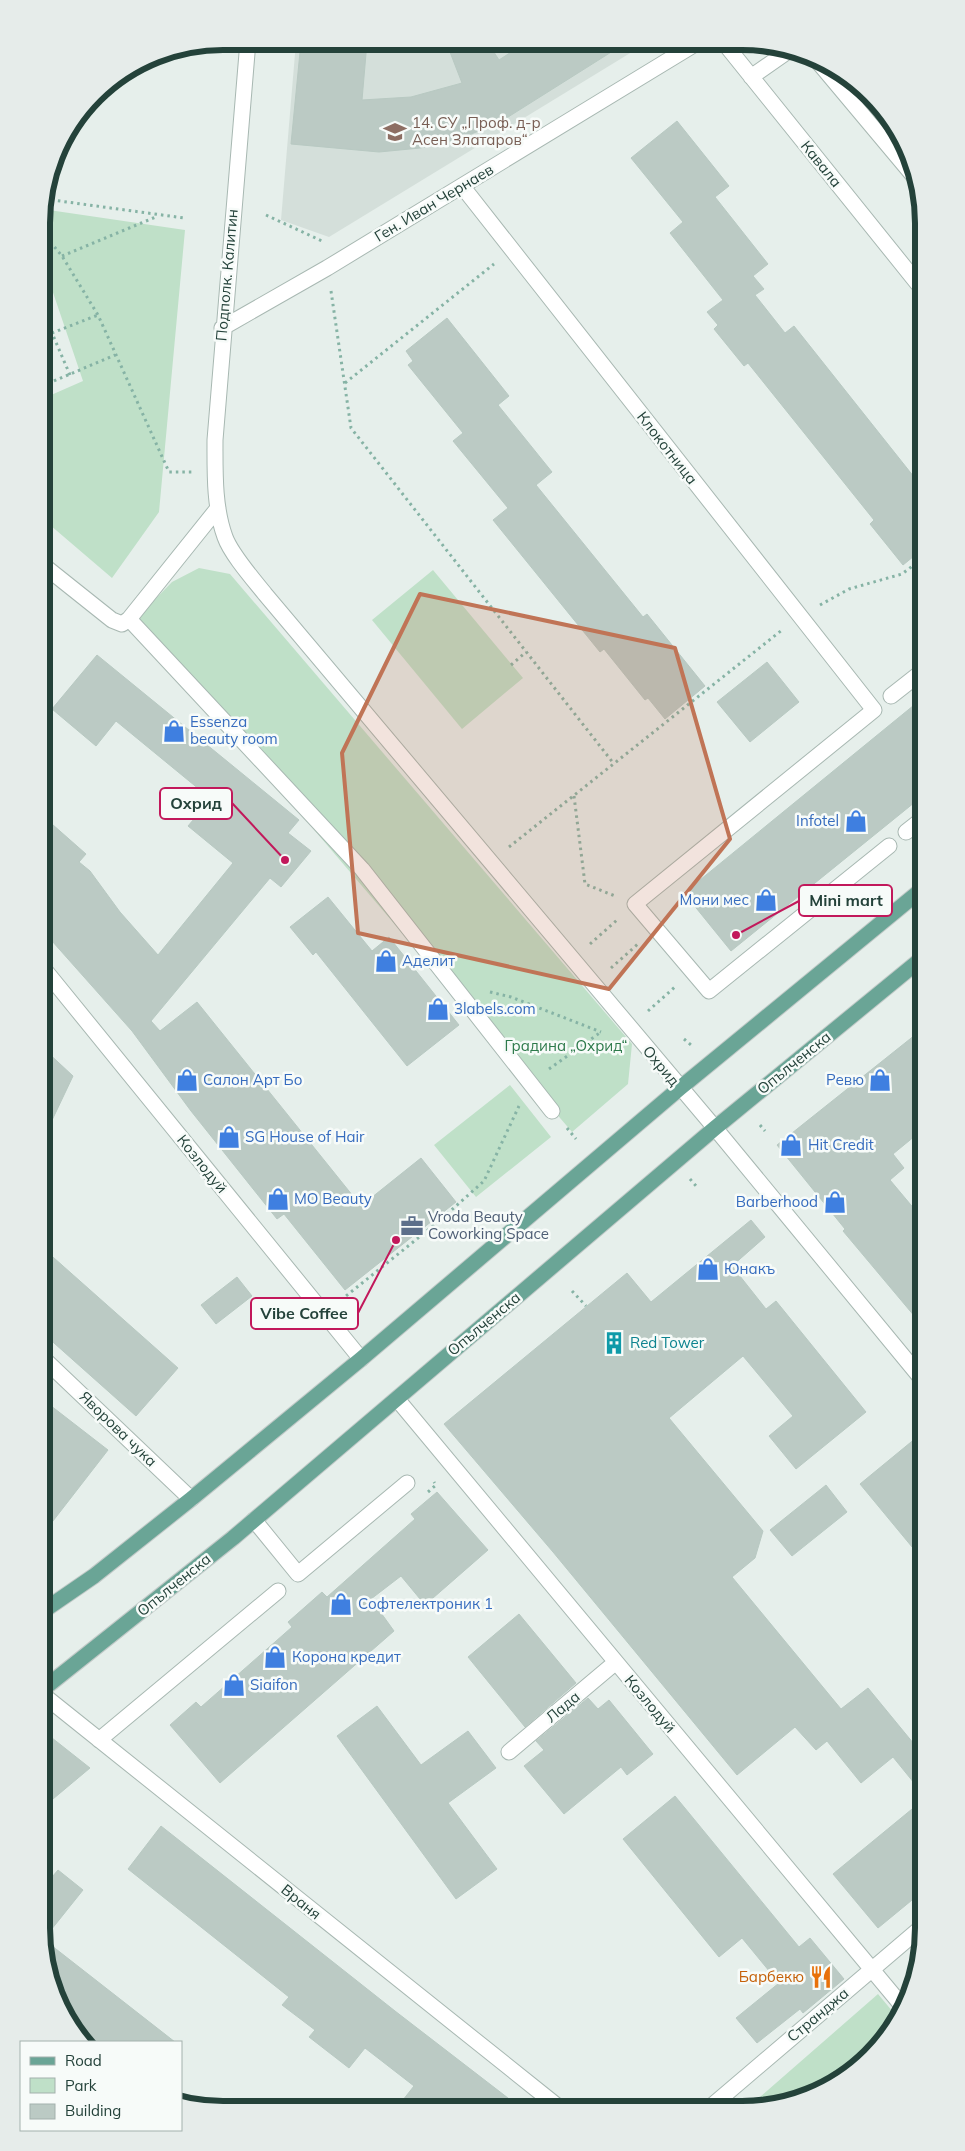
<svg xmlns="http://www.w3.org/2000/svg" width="965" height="2151" font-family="Mulish,sans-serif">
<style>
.built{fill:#d4dfda}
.green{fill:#bfe0c8}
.building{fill:#bbcac4;stroke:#b8c9c2}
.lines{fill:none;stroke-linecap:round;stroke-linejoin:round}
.minor-casing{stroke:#a8b8b2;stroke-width:17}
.major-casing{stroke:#c2cac8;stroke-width:17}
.path{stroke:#86b3a5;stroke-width:3;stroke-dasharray:2.5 4;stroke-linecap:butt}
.minor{stroke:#fff;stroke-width:15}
.major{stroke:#6aa596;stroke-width:15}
.marked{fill:#c07456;fill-opacity:0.2;stroke:#c07456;stroke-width:4;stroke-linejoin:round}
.labels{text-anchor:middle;stroke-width:5;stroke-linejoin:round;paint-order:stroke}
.education-label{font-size:15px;fill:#785e54;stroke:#f7fbf9;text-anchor:start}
.street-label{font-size:15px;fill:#24423a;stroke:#f7fbf9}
.shop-label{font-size:15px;fill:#366cbe;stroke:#f7fbf9;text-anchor:start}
.park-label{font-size:15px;fill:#2d7a4b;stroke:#f7fbf9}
.service-label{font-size:15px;fill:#4e5e75;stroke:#f7fbf9;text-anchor:start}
.culture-label{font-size:15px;fill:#0d838f;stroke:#f7fbf9;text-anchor:start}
.food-label{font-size:15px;fill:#c56008;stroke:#f7fbf9;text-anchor:end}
.rim{fill:none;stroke:#24423a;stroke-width:6}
.leader{fill:none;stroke:#c2185b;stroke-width:2}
.callout-dot{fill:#c2185b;stroke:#f7fbf9;stroke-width:2}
.callout{fill:#f7fbf9;stroke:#c2185b;stroke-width:2}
.callout-label{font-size:16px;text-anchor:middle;font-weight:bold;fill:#24423a}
</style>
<rect width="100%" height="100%" fill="#e6efeb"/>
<path class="built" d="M 296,42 L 645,44 L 329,237 L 281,220 Z"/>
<path class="green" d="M 42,209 L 185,230 L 159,512 L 112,578 L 43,519 L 42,399 L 83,381 L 42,260 Z
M 199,568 L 230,574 L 632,1044 L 628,1084 L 572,1132 L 135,620 L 172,582 Z
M 433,570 L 523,678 L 462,729 L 372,620 Z
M 510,1085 L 551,1137 L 476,1197 L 434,1145 Z
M 878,1994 L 898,2018 L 886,2039 L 843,2079 L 789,2103 L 752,2104 Z"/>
<path class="building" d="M 301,42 L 367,42 L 362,100 L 411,97 L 462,83 L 450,52 L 467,43 L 488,43 L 499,60 L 525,43 L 624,44 L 497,124 L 458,139 L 420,148 L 379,152 L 291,144 Z
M 677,121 L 729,186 L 715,197 L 768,264 L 753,276 L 764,289 L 755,295 L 785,333 L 794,326 L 918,482 L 919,552 L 903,565 L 870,524 L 874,520 L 748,363 L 744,366 L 714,329 L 718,325 L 707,312 L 723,300 L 670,233 L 683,222 L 631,158 Z
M 447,318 L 509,396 L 498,405 L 552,472 L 536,485 L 643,617 L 647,614 L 705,686 L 665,719 L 648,698 L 645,700 L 604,649 L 600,652 L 493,520 L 508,508 L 453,441 L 463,433 L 408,365 L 413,361 L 406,351 Z
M 97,655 L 299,820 L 288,833 L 311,851 L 281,887 L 270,878 L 151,1021 L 160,1031 L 197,1002 L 361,1206 L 421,1158 L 456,1202 L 345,1290 L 284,1214 L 277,1219 L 191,1111 L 132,1031 L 44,932 L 44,817 L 86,854 L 79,862 L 90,871 L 120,912 L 158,955 L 233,863 L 188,826 L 211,799 L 116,721 L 96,746 L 52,709 Z
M 767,662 L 799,702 L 750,742 L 717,702 Z
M 919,701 L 920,798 L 731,951 L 684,893 Z
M 328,897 L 372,951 L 389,937 L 459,1025 L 407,1066 L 316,952 L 313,955 L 290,927 Z
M 920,1031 L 921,1131 L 893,1154 L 904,1168 L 890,1180 L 921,1217 L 921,1324 L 843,1231 L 845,1229 L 777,1145 Z
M 44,1049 L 73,1076 L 45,1135 L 45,1119 Z
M 751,1220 L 765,1237 L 732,1266 L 766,1309 L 776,1301 L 866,1412 L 796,1469 L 769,1436 L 793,1416 L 743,1356 L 669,1418 L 763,1531 L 755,1558 L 732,1577 L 841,1709 L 868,1688 L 923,1755 L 923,1794 L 893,1757 L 861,1783 L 827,1741 L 816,1750 L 795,1727 L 737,1775 L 553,1552 L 444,1424 L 627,1273 L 651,1302 Z
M 45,1250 L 178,1368 L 136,1416 L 45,1335 Z
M 237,1277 L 252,1296 L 216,1324 L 201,1305 Z
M 46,1402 L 108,1450 L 46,1530 Z
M 922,1433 L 922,1559 L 860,1484 Z
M 826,1485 L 847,1512 L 792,1556 L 770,1530 Z
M 437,1492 L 488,1550 L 425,1605 L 401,1576 L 371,1599 L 394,1631 L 220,1783 L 170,1725 L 196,1702 L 201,1707 L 292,1627 L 288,1622 L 322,1592 L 327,1597 L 415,1519 L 411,1514 Z
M 519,1614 L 576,1683 L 525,1727 L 468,1657 Z
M 588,1698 L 598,1709 L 609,1700 L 653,1754 L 627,1775 L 621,1767 L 564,1814 L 524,1766 L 544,1750 L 536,1741 Z
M 377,1706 L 421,1765 L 468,1731 L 496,1768 L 448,1803 L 497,1869 L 456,1899 L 337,1736 Z
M 47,1734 L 90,1768 L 47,1804 Z
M 675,1796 L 799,1947 L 810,1938 L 844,1979 L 803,2013 L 800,2009 L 757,2043 L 736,2018 L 779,1983 L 742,1938 L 719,1957 L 623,1839 Z
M 923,1800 L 923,1891 L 878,1928 L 833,1874 Z
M 161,1826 L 395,2011 L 517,2105 L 399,2105 L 414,2086 L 365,2048 L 349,2068 L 309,2037 L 315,2030 L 282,2005 L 289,1997 L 128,1869 Z
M 58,1870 L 83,1890 L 47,1935 L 47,1883 Z
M 47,1942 L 175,2042 L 85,2042 L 66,2019 L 48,1975 Z"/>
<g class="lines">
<defs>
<path id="minor" d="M 248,41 L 215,440 C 215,472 214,507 225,537 C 231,554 253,579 265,594 L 715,1128 L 921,1378
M 725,44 L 918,284
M 814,57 L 917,180
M 751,77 L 791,49
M 462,186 L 874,710 L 635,904 L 709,991 L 889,846
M 222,328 L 327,268 L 695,44
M 43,565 L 112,620 L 122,624 L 129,619 L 218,508
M 129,619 L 362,869 L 552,1111
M 891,696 L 919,674
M 906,832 L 920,821
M 44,969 L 361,1359
M 45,1360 L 191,1499
M 397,1399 L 904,2008
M 254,1520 L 298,1574 L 407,1483
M 47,1698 L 556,2105
M 99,1740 L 278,1591
M 509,1752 L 616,1662
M 714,2104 L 923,1926"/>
<path id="major" d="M 46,1609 L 94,1576 L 191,1499 L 361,1359 L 680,1088 L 920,891
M 47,1686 L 233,1538 L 715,1128 L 920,960"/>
</defs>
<use href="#minor" class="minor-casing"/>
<use href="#major" class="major-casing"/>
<path class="path" d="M 45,199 L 184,218
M 266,215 L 324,242
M 42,232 L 62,256 L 98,315 L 169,472 L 192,472
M 62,256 L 158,216
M 331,291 L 351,428 L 614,764
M 70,375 L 52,333 L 98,315
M 345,383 L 494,264
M 42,386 L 115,355
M 820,605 L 849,589 L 902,574 L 919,561
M 511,665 L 526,652
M 574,796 L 585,884 L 615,896
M 509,847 L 782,630
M 590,944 L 617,920
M 611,968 L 639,943
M 490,992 L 511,997 L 601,1032
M 648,1011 L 676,986
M 684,1039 L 691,1045
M 549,1069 L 601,1032
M 760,1125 L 765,1131
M 567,1128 L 576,1139
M 690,1179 L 697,1187
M 572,1291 L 586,1306
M 341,1300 L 438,1222 L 484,1181 L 519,1106
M 428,1492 L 436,1485 L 434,1482"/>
<use href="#minor" class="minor"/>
<use href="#major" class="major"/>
</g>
<path class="marked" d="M 420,594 L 675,648 L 730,839 L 609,989 L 358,933 L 342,753 Z"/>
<defs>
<symbol id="school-bare" viewBox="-9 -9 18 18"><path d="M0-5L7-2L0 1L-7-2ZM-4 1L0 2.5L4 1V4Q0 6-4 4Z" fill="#8d6e63" stroke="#f7fbf9" stroke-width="2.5" paint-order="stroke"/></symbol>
<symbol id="shop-bare" viewBox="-9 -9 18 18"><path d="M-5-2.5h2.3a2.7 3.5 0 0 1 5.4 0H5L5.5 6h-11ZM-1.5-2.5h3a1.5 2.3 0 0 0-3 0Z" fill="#3f7fe0" stroke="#f7fbf9" stroke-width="2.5" paint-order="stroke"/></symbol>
<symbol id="office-bare" viewBox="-9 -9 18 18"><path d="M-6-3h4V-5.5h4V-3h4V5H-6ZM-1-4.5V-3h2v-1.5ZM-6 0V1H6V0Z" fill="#5c6f8a" stroke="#f7fbf9" stroke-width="2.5" paint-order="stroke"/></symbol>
<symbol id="building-bare" viewBox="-9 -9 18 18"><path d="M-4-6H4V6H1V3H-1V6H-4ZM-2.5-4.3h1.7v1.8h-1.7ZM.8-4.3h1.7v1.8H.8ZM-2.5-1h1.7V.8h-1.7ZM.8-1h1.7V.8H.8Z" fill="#0f9aa8" stroke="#f7fbf9" stroke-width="2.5" paint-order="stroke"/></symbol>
<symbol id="restaurant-bare" viewBox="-9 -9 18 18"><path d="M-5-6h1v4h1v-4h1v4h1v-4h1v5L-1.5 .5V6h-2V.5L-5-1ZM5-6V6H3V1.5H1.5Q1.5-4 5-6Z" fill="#e8710a" stroke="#f7fbf9" stroke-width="2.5" paint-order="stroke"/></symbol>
</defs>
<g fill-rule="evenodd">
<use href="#school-bare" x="379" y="116" width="32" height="32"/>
<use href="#shop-bare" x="158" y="715" width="32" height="32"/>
<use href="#shop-bare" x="840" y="805" width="32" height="32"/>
<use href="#shop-bare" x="750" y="884" width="32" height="32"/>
<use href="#shop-bare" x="370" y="945" width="32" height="32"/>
<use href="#shop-bare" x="422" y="993" width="32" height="32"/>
<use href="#shop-bare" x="171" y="1064" width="32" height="32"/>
<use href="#shop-bare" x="864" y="1064" width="32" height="32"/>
<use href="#shop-bare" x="213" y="1121" width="32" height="32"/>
<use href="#shop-bare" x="775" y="1129" width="32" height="32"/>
<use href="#shop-bare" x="262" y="1183" width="32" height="32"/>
<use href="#shop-bare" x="819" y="1186" width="32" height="32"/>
<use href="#office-bare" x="396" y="1210" width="32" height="32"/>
<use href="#shop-bare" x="692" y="1253" width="32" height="32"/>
<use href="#building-bare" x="598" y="1327" width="32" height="32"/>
<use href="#shop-bare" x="325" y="1588" width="32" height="32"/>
<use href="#shop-bare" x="259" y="1641" width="32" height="32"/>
<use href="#shop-bare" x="218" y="1669" width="32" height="32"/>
<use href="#restaurant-bare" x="805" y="1961" width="32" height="32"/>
</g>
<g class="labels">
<g class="education-label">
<text x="412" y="128">14. СУ „Проф. д-р<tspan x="412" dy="17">Асен Златаров“</tspan></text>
</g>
<g class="street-label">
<text transform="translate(821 164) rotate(51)" y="5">Кавала</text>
<text transform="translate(434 203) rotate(-31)" y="5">Ген. Иван Чернаев</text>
<text transform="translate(227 275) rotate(-85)" y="5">Подполк. Калитин</text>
<text transform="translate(667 448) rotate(52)" y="5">Клокотница</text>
<text transform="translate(794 1063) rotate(-39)" y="5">Опълченска</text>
<text transform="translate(661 1066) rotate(50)" y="5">Охрид</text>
<text transform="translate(202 1164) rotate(51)" y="5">Козлодуй</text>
<text transform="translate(484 1324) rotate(-40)" y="5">Опълченска</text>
<text transform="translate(118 1429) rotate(44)" y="5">Яворова чука</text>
<text transform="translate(174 1585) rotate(-39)" y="5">Опълченска</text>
<text transform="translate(650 1704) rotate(50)" y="5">Козлодуй</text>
<text transform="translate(563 1707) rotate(-40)" y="5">Лада</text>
<text transform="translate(301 1902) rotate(39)" y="5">Враня</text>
<text transform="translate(818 2015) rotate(-40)" y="5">Странджа</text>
</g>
<g class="shop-label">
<text x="190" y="727">Essenza<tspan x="190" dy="17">beauty room</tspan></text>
<text x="839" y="826" text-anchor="end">Infotel</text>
<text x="749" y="905" text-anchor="end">Мони мес</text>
<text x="402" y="966">Аделит</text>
<text x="454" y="1014">3labels.com</text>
<text x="203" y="1085">Салон Арт Бо</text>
<text x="864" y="1085" text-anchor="end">Ревю</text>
<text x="245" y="1142">SG House of Hair</text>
<text x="808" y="1150">Hit Credit</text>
<text x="294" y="1204">MO Beauty</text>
<text x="818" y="1207" text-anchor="end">Barberhood</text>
<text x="724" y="1274">Юнакъ</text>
<text x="358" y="1609">Софтелектроник 1</text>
<text x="292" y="1662">Корона кредит</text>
<text x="250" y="1690">Siaifon</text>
</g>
<g class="park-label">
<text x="566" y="1051">Градина „Охрид“</text>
</g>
<g class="service-label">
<text x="428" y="1222">Vroda Beauty<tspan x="428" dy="17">Coworking Space</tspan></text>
</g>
<g class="culture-label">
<text x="630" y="1348">Red Tower</text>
</g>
<g class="food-label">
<text x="804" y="1982">Барбекю</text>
</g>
</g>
<path d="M0 0H965V2151H0ZM223 50H742A173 173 0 0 1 915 223V1928A173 173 0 0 1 742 2101H223A173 173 0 0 1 50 1928V223A173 173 0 0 1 223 50Z" fill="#e6ecea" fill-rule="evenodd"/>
<path class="rim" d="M223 50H742A173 173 0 0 1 915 223V1928A173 173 0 0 1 742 2101H223A173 173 0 0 1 50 1928V223A173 173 0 0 1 223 50Z"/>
<path class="leader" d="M285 860L232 803M736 935L799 901M396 1240L358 1313"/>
<g class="callout-dot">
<circle cx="285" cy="860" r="5"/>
<circle cx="736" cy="935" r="5"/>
<circle cx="396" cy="1240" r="5"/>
</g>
<g class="callout">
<rect x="160" y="788" width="72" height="31" rx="5"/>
<rect x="799" y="885" width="93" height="31" rx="5"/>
<rect x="251" y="1298" width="107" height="31" rx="5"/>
</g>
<g class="callout-label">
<text x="196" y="809">Охрид</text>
<text x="846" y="906">Mini mart</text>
<text x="304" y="1319">Vibe Coffee</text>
</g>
<rect x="20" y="2041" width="162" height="90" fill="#f7fbf9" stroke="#a3b1ad"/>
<rect x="30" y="2057" width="25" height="8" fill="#6aa596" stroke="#a3b1ad"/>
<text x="65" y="2066" font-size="15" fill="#24423a">Road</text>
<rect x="30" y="2078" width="25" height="15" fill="#bfe0c8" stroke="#a3b1ad"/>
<text x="65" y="2091" font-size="15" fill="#24423a">Park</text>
<rect x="30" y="2104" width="25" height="15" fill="#bbcac4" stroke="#a3b1ad"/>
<text x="65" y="2116" font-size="15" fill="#24423a">Building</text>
</svg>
